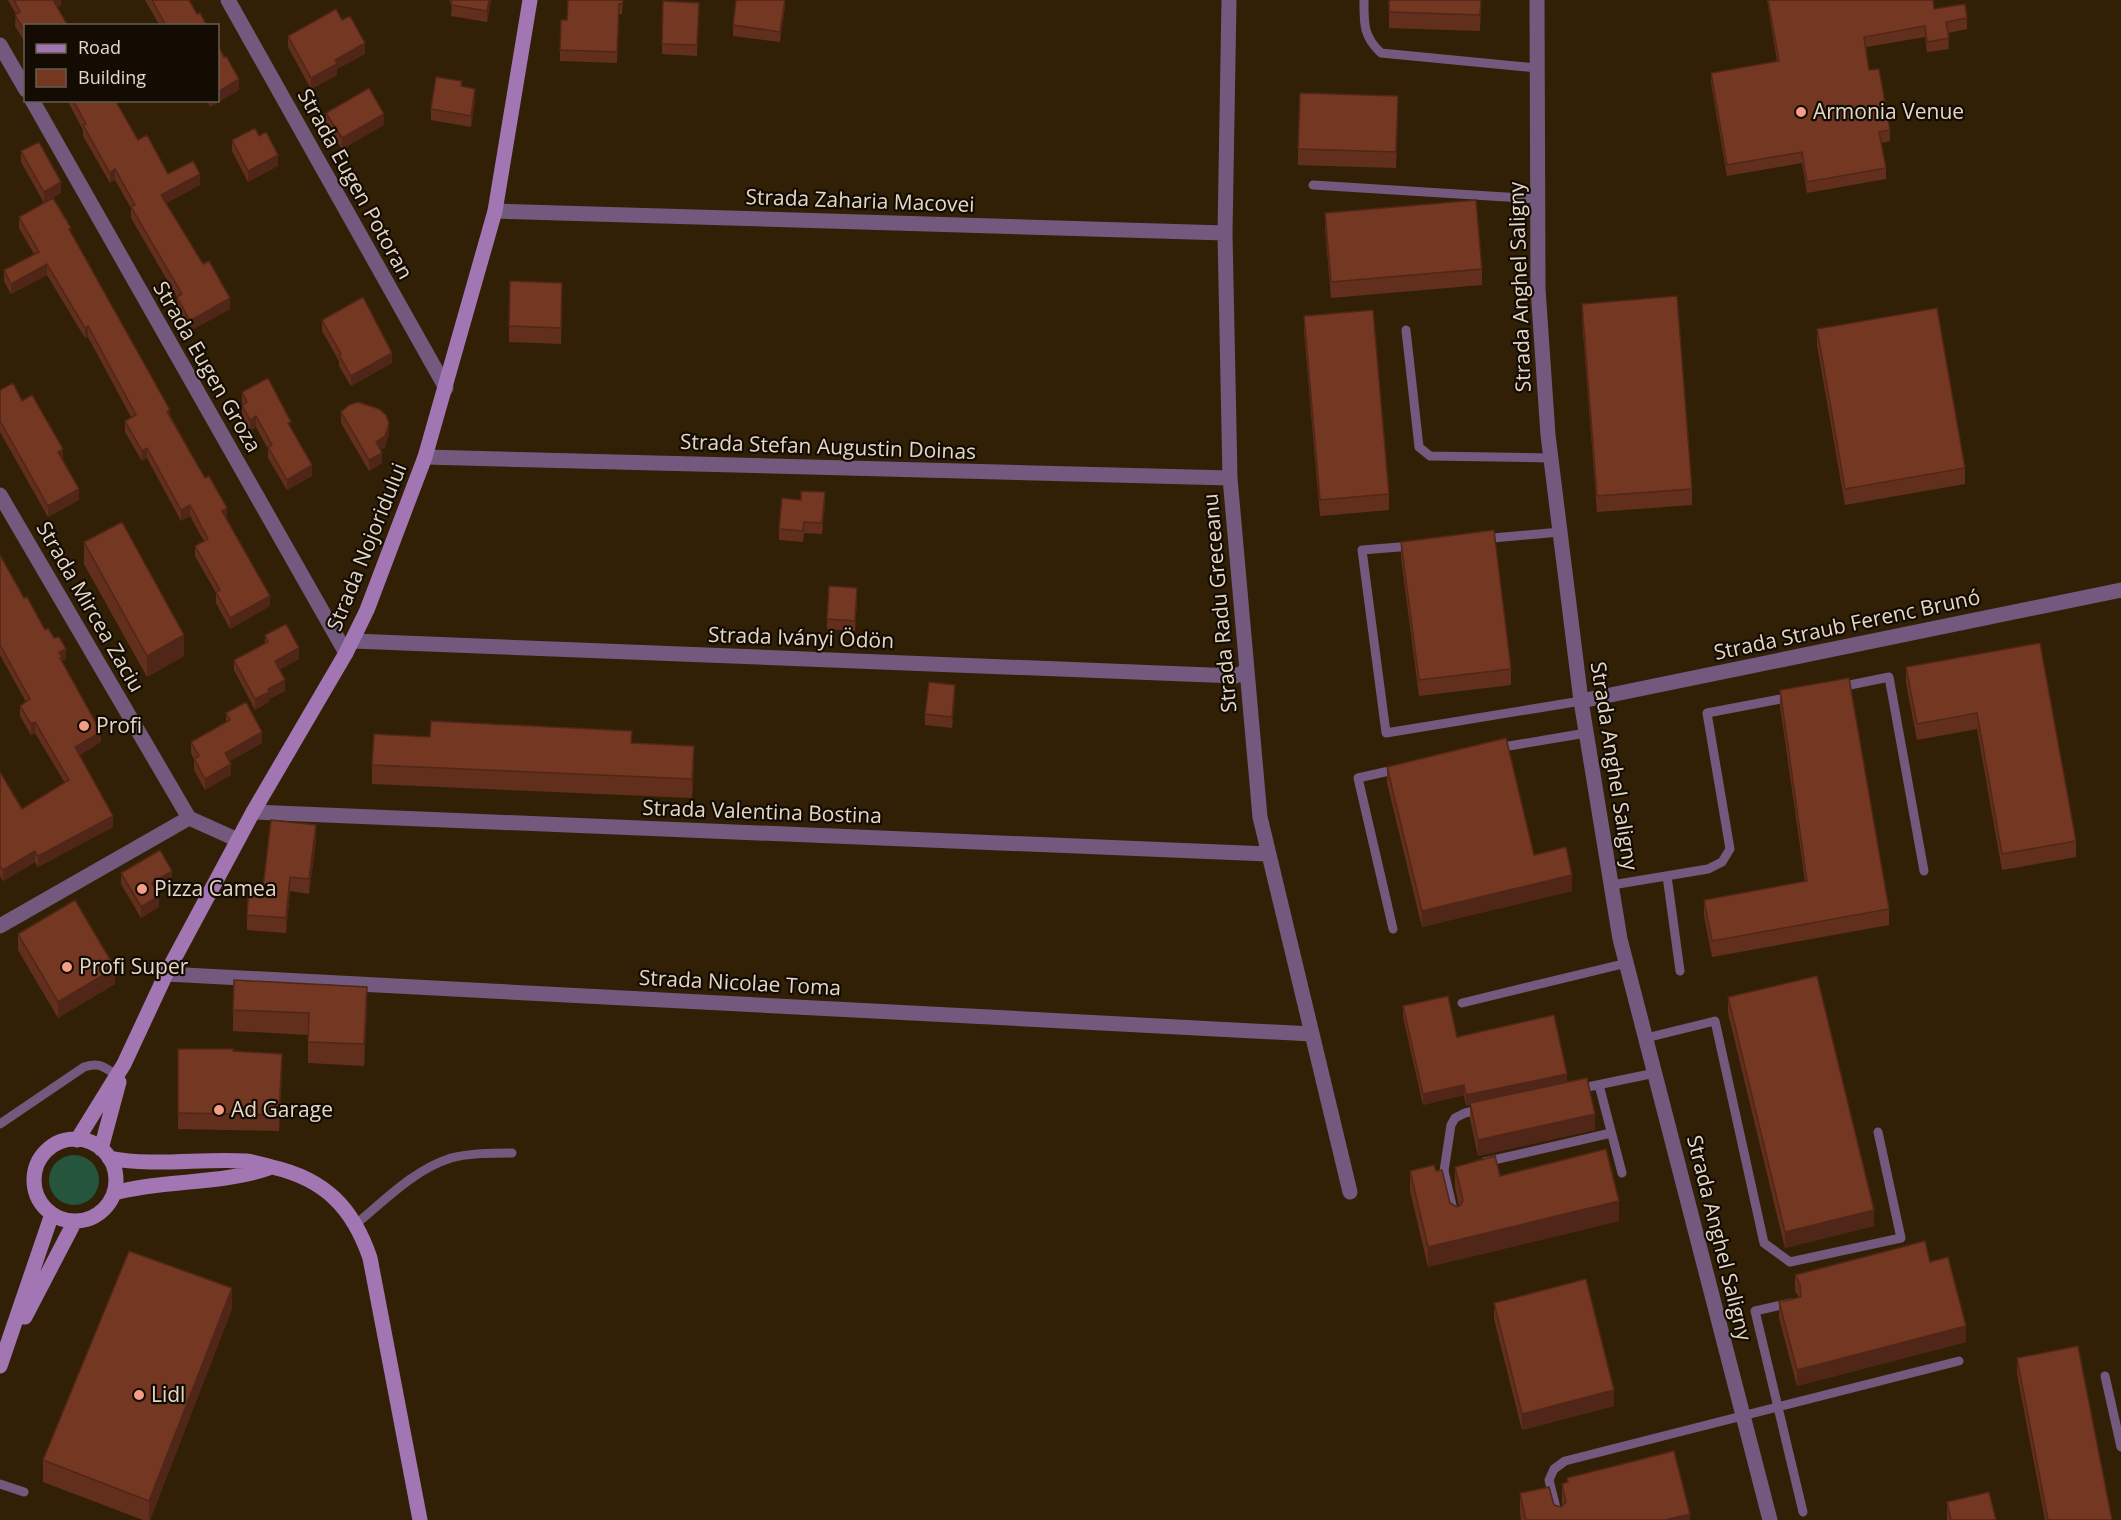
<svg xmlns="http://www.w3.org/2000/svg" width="2121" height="1520" font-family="'Open Sans',sans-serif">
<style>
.green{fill:#25553d}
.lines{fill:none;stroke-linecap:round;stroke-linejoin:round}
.service{stroke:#74597f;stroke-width:9}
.minor{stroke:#74597f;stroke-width:15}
.secondary{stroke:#a276b3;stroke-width:15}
.wall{fill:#632f1d}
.shaded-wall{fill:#502618}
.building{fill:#733722;stroke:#502618;stroke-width:1.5}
.poi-dot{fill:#f49e88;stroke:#140c03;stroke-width:2}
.labels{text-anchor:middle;stroke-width:4.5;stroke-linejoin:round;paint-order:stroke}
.poi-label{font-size:21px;fill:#e3d7c8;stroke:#140c03;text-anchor:start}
.street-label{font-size:21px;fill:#e3d7c8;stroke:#140c03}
</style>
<rect width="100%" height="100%" fill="#322006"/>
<path class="green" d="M49 1180a25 25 0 1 1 50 0a25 25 0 1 1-50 0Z"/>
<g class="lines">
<path class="service" d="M 1364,0 C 1364,24 1363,36 1381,53 L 1537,68
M 1313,185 L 1537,199
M 1406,330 L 1419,447 L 1430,456 L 1551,458
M 1482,539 L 1560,532
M 1412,546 L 1362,550 L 1386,733 L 1581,701
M 1840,687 L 1889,677 L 1924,871
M 1497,748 L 1586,733
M 1667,876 L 1680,971
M 1612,885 L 1708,869 L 1722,862 L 1730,849 L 1707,713 L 1791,697
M 1393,929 L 1358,778 L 1398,769
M 1462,1003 L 1627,963
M 1646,1038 L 1715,1021 L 1764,1243 L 1790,1262 L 1901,1238 L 1878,1132
M 1599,1085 L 1622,1173
M 1578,1089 L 1655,1073
M 0,1124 L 84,1067 C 100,1062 103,1067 117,1075
M 1485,1162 L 1611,1133
M 1454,1214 L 1444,1171 L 1451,1125 L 1455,1118 L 1465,1113 L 1479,1110
M 356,1224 C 385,1200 415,1169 451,1158 C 470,1153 492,1153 512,1153
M 1791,1303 L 1755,1311 L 1803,1512
M 2105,1376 L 2121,1447
M 0,1484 L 24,1492
M 1559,1520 L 1549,1480 L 1554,1469 L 1565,1461 L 1959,1361"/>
<path class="minor" d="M 228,0 L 446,388
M 1229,0 L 1225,233 L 1230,478 L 1260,817 L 1350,1192
M 1537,0 L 1538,289 L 1548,435 L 1581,701 L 1620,939 L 1770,1520
M 0,45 L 26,90
M 32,100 L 346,653
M 495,211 L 1225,233
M 425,457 L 1230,478
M 0,495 L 189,818 L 238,840
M 353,641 L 1235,676 L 1247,671
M 1581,701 L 2121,590
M 253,812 L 1268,854
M 0,926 L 189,818
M 166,974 L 1312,1034"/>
<path class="secondary" d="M34 1180a41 41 0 1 1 82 0a41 41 0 1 1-82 0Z
M 77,1140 L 124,1064 L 166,974 L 253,812 L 346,653 L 367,610 L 425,457 L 495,211 L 530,0
M 101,1149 L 119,1082
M 109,1158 C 155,1167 200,1158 246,1161 C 255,1162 264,1165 272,1167 C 325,1179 353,1208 370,1258 L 420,1520
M 114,1193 C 166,1179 222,1185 272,1167
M 25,1317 L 75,1221
M 0,1366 L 52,1214"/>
</g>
<path class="wall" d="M 8,0 L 61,0 L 61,5 L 26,26 L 26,44 L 15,26 L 16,14 Z
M 145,0 L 189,0 L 197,14 L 207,26 L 160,26 Z
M 450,0 L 491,0 L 487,22 L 451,16 L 452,3 L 450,3 Z
M 623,0 L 622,14 L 619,14 L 617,63 L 560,61 L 560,50 L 567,20 Z
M 785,0 L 785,7 L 780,42 L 733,36 L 733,25 Z
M 1389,0 L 1481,0 L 1480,31 L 1389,28 Z
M 1767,0 L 1933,0 L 1934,9 L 1967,18 L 1967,29 L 1948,33 L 1949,49 L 1927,52 L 1925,37 L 1866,47 L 1869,70 L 1890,130 L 1890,141 L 1881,143 L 1886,168 L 1886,179 L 1807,193 L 1802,163 L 1727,176 L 1711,83 L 1711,73 L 1777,61 Z
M 699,13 L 697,56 L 662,54 L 662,44 Z
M 342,20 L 365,54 L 337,69 L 337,75 L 311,89 L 288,47 L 288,36 Z
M 462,86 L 475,100 L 471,127 L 431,120 L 431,109 Z
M 239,90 L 210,107 L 207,100 L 218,100 Z
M 67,100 L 115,100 L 138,140 L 168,174 L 200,185 L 166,203 L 230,309 L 190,331 L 177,308 L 177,297 L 131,218 L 131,208 L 115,180 L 110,183 L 83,136 L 83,130 Z
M 1398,112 L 1396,168 L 1298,165 L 1298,149 Z
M 326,113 L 384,125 L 342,149 L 326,123 Z
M 259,136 L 278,166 L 248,182 L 232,151 L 232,140 Z
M 21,151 L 61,193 L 44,203 L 21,162 Z
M 1325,213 L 1482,269 L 1482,285 L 1331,298 L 1325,229 Z
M 19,217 L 71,233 L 227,519 L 270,606 L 230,629 L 216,603 L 216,593 L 195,556 L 195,546 L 204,541 L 190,516 L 181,521 L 147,458 L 142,461 L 125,432 L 125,421 L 131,417 L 88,337 L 85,338 L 47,275 L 11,294 L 4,281 L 4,270 L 34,254 L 19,228 Z
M 562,299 L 561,344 L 509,342 L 509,326 Z
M 1582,304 L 1692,489 L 1692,505 L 1597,512 L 1582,320 Z
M 1304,316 L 1389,494 L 1389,510 L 1320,516 L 1304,332 Z
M 322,320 L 392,363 L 351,386 L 339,366 L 339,361 L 322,331 Z
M 1817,329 L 1965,468 L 1965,484 L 1845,505 L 1817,345 Z
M 0,390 L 22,401 L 79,500 L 48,517 L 0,432 Z
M 242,392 L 291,429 L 312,476 L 287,490 L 268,458 L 268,449 L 256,427 L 250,431 L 242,416 L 242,405 L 243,405 L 242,403 Z
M 341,412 L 389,433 L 385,447 L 381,450 L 382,463 L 369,471 L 341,423 Z
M 825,503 L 822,534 L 804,533 L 803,542 L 779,540 L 779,529 Z
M 84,542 L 184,656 L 147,677 L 84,564 Z
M 1401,542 L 1511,669 L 1511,685 L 1419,696 L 1401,558 Z
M 0,555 L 24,598 L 66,659 L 62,661 L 101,742 L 79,755 L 113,827 L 38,867 L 35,862 L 3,881 L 0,876 L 0,772 L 22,809 L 65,783 L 35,733 L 31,735 L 20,716 L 20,706 L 26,702 L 0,655 Z
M 857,599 L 855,631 L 827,629 L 827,619 Z
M 265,635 L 299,659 L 279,670 L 285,691 L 269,699 L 269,702 L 255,710 L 234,670 L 234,660 L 265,644 Z
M 2040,643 L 2076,841 L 2076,857 L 2002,870 L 1977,729 L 1917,740 L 1906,683 L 1906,667 Z
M 1780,690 L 1889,909 L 1889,925 L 1712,957 L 1704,916 L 1704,900 L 1805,881 L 1780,706 Z
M 955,695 L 952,728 L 925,725 L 925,714 Z
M 226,713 L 262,743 L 229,761 L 231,775 L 205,790 L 194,770 L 194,759 L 191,753 L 191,742 L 226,722 Z
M 430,737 L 632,743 L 694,765 L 692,798 L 372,784 L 372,765 Z
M 1387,767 L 1572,891 L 1422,927 L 1387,783 Z
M 316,840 L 309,894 L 290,891 L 286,933 L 247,930 L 247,915 L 263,887 Z
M 121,873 L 172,882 L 156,891 L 159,907 L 141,918 L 121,884 Z
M 18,934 L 115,984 L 58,1018 L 18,950 Z
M 1728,997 L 1874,1226 L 1785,1248 L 1728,1013 Z
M 1403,1006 L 1457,1037 L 1567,1082 L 1595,1130 L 1478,1156 L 1470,1119 L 1470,1105 L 1466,1106 L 1464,1095 L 1423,1105 L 1403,1017 Z
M 367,1008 L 364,1066 L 308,1063 L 308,1035 L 233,1031 L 233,1010 Z
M 178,1049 L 233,1051 L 282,1070 L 279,1131 L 178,1129 Z
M 1455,1167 L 1500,1176 L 1619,1221 L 1428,1267 L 1410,1191 L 1410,1171 L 1436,1171 L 1450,1203 L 1457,1207 L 1459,1206 L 1455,1187 Z
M 1930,1262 L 1966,1342 L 1797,1386 L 1779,1318 L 1779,1302 L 1799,1297 L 1795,1291 L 1795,1275 Z
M 1494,1303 L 1614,1406 L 1522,1430 L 1494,1319 Z
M 232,1309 L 150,1520 L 143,1520 L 43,1482 L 43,1460 Z
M 2017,1358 L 2112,1520 L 2045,1520 L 2017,1374 Z
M 1567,1478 L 1690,1520 L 1521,1520 L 1520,1513 L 1520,1493 L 1561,1507 L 1562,1506 L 1562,1484 L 1567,1482 Z
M 1947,1502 L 1996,1520 L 1947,1520 Z"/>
<path class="shaded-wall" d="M 52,0 L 61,0 L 61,5 L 52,9 Z
M 489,0 L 491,0 L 487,22 L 487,11 Z
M 785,0 L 785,7 L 780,42 L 780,32 Z
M 365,43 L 365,54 L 337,69 L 337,75 L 311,89 L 311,78 L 335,60 Z
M 239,79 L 239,90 L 210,107 L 210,100 L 218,100 L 218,92 Z
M 475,89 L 475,100 L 471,127 L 471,116 Z
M 384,114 L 384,125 L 342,149 L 342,138 Z
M 278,155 L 278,166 L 248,182 L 248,171 Z
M 115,169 L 115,180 L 110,183 L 110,173 Z
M 200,174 L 200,185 L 161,206 L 161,195 Z
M 61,182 L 61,193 L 44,203 L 44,192 Z
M 47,264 L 47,275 L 11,294 L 11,284 Z
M 230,298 L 230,309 L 190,331 L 190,321 Z
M 88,326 L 88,337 L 85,338 L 85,328 Z
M 392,353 L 392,363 L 351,386 L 351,376 Z
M 256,416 L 256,427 L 250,431 L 250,420 Z
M 389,423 L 389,433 L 385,447 L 376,453 L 376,442 Z
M 147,448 L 147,458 L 142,461 L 142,451 Z
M 63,449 L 63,460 L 58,452 Z
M 382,453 L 382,463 L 369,471 L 369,460 Z
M 312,465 L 312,476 L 287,490 L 287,480 Z
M 79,489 L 79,500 L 48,517 L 48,506 Z
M 825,492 L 825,503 L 822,534 L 822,523 Z
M 190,505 L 190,516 L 181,521 L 181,510 Z
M 227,508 L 227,519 L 222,511 Z
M 857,588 L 857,599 L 855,631 L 855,621 Z
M 270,596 L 270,606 L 230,629 L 230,618 Z
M 184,635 L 184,656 L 147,677 L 147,656 Z
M 299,648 L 299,659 L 275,672 L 275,661 Z
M 66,649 L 66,659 L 62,661 L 59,652 Z
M 285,680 L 285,691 L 269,699 L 269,702 L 255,710 L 255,699 L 268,689 Z
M 955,685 L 955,695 L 952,728 L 952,717 Z
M 35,722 L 35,733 L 31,735 L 31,724 Z
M 101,732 L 101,742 L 75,758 L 75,747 Z
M 262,732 L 262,743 L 225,764 L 225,753 Z
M 694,746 L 694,765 L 692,798 L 692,779 Z
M 231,764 L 231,775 L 205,790 L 205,779 Z
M 113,816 L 113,827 L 38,867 L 38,856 Z
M 316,825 L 316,840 L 309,894 L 309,879 Z
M 35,851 L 35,862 L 3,881 L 3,870 Z
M 172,871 L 172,882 L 152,894 L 152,883 Z
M 1572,875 L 1572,891 L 1422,927 L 1422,911 Z
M 290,877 L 290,891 L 286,933 L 286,918 Z
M 159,896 L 159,907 L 141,918 L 141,907 Z
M 115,968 L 115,984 L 58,1018 L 58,1002 Z
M 367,987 L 367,1008 L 364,1066 L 364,1044 Z
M 282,1054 L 282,1070 L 279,1131 L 279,1115 Z
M 1567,1074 L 1567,1085 L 1466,1106 L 1466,1095 Z
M 1464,1085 L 1464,1095 L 1423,1105 L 1423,1094 Z
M 1595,1114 L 1595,1130 L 1478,1156 L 1478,1140 Z
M 1619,1201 L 1619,1221 L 1428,1267 L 1428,1247 Z
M 1874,1210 L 1874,1226 L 1785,1248 L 1785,1232 Z
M 232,1288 L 232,1309 L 150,1520 L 149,1520 L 149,1501 Z
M 1966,1326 L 1966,1342 L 1797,1386 L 1797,1370 Z
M 1614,1390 L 1614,1406 L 1522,1430 L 1522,1414 Z
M 1690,1514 L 1690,1520 L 1665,1520 Z"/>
<path class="building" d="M 14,0 L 53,0 L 68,26 L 26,26 L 26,34 L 15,15 L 20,12 Z
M 152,0 L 189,0 L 197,14 L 200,13 L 207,26 L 166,26 Z
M 452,0 L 489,0 L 487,11 L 451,5 Z
M 568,0 L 623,0 L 622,4 L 619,4 L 617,52 L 560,50 L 561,20 L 567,20 Z
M 736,0 L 785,0 L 780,32 L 733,25 Z
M 1389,0 L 1481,0 L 1480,15 L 1389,12 Z
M 1768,0 L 1933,0 L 1934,9 L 1965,4 L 1967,18 L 1946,22 L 1949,38 L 1927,42 L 1925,26 L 1864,37 L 1869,70 L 1879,69 L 1890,130 L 1879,132 L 1886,168 L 1807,182 L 1802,152 L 1727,165 L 1711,73 L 1779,61 Z
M 663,1 L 699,3 L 697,45 L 662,44 Z
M 336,9 L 342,20 L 350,16 L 365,43 L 335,60 L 337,64 L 311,78 L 288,36 Z
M 218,45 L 224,57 L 226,56 L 239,79 L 218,92 Z
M 436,77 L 462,81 L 461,86 L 475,89 L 471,116 L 431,109 Z
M 369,88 L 384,114 L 342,138 L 326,113 Z
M 1300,93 L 1398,96 L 1396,152 L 1298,149 Z
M 73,100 L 115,100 L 138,140 L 147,135 L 168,174 L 193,161 L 200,174 L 161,195 L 203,264 L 209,261 L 230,298 L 190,321 L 177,297 L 182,294 L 131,207 L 135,205 L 115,169 L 110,173 L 83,125 L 86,124 Z
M 255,128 L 259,136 L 266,132 L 278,155 L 248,171 L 232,140 Z
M 39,142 L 61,182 L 44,192 L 21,151 Z
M 53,198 L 71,228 L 69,229 L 170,410 L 167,412 L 205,478 L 209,476 L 227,508 L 222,511 L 270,596 L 230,618 L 216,592 L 220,590 L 195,546 L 208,539 L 190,505 L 181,510 L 147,448 L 142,451 L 125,421 L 136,415 L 88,326 L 85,328 L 47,264 L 11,284 L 4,270 L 39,252 L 19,217 Z
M 1476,200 L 1482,269 L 1331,282 L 1325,213 Z
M 510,281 L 562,283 L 561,328 L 509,326 Z
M 1677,296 L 1692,489 L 1597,496 L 1582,304 Z
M 363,297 L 392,353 L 351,376 L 339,355 L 341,354 L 322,320 Z
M 1937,308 L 1965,468 L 1845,489 L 1817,329 Z
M 1373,310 L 1389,494 L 1320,500 L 1304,316 Z
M 268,378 L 291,422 L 288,423 L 312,465 L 287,480 L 268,447 L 272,445 L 256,416 L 250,420 L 242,405 L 247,402 L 242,392 Z
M 13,383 L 22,401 L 32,395 L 63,449 L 58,452 L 79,489 L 48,506 L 0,421 L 0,390 Z
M 358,402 L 379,409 L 386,415 L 389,423 L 385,436 L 376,442 L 382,453 L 369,460 L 341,412 L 349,405 Z
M 801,491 L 825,492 L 822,523 L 804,522 L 803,531 L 779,529 L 782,498 L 801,500 Z
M 122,522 L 184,635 L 147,656 L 84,542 Z
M 1494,530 L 1511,669 L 1419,680 L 1401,542 Z
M 0,555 L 24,598 L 27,597 L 45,630 L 48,628 L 54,638 L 59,637 L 66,649 L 59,652 L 62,657 L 60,658 L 101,732 L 75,747 L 113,816 L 38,856 L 35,851 L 3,870 L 0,866 L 0,772 L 22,809 L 69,780 L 35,722 L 31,724 L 20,706 L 30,699 L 0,645 Z
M 829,586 L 857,588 L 855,621 L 827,619 Z
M 286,624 L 299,648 L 275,661 L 285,680 L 268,689 L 269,692 L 255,699 L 234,660 L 268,642 L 265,635 Z
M 2040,643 L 2076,841 L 2002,854 L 1977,713 L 1917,724 L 1906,667 Z
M 1849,678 L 1889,909 L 1712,941 L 1704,900 L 1807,881 L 1780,690 Z
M 929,682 L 955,685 L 952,717 L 925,714 Z
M 246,702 L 262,732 L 225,753 L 231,764 L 205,779 L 194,759 L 199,756 L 191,742 L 230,720 L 226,713 Z
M 431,721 L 632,731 L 631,743 L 694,746 L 692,779 L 372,765 L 374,734 L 430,737 Z
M 1506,738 L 1534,855 L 1566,847 L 1572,875 L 1422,911 L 1387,767 Z
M 271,820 L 316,825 L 309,879 L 290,877 L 286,918 L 247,915 L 249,886 L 263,887 Z
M 160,850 L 172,871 L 152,883 L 159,896 L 141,907 L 121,873 Z
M 75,900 L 115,968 L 58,1002 L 18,934 Z
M 1817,976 L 1874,1210 L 1785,1232 L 1728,997 Z
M 234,980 L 367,987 L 364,1044 L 308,1042 L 309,1013 L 233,1010 Z
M 1448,996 L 1457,1037 L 1554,1015 L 1567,1074 L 1466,1095 L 1464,1085 L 1423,1094 L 1403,1006 Z
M 178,1049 L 233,1049 L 233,1051 L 282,1054 L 279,1115 L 178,1113 Z
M 1587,1078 L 1595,1114 L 1478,1140 L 1470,1103 Z
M 1606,1149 L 1619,1201 L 1428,1247 L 1410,1171 L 1434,1165 L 1436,1171 L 1442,1170 L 1450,1203 L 1457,1207 L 1461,1205 L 1463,1200 L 1455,1167 L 1495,1156 L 1500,1176 Z
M 1925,1241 L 1930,1262 L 1948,1257 L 1966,1326 L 1797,1370 L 1779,1302 L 1801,1297 L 1800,1284 L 1795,1275 Z
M 129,1251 L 232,1288 L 149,1501 L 43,1460 Z
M 1586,1279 L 1614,1390 L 1522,1414 L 1494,1303 Z
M 2078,1346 L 2112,1520 L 2048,1520 L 2017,1358 Z
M 1674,1451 L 1690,1514 L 1665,1520 L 1526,1520 L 1520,1493 L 1549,1487 L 1554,1505 L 1561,1507 L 1566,1502 L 1562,1484 L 1568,1482 L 1567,1478 Z
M 1989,1492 L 1996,1520 L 1951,1520 L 1947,1502 Z"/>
<g class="poi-dot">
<circle cx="1801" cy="112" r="6"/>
<circle cx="84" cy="726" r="6"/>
<circle cx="142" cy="889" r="6"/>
<circle cx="67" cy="967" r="6"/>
<circle cx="219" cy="1110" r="6"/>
<circle cx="139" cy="1395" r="6"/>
</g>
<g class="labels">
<g class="poi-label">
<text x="1813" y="119">Armonia Venue</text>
<text x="96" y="733">Profi</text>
<text x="154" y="896">Pizza Camea</text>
<text x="79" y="974">Profi Super</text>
<text x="231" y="1117">Ad Garage</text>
<text x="151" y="1402">Lidl</text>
</g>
<g class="street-label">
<text transform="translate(355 184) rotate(61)" y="7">Strada Eugen Potoran</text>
<text transform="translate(860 201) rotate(2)" y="7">Strada Zaharia Macovei</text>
<text transform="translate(1520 287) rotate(-92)" y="7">Strada Anghel Saligny</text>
<text transform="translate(207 367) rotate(60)" y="7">Strada Eugen Groza</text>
<text transform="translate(828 447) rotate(2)" y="7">Strada Stefan Augustin Doinas</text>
<text transform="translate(367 547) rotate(-68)" y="7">Strada Nojoridului</text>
<text transform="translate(1220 603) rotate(-95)" y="7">Strada Radu Greceanu</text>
<text transform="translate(90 607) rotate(60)" y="7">Strada Mircea Zaciu</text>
<text transform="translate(1847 625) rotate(-12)" y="7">Strada Straub Ferenc Brunó</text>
<text transform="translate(801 638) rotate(2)" y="7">Strada Iványi Ödön</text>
<text transform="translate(1614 766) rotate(81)" y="7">Strada Anghel Saligny</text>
<text transform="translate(762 812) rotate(2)" y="7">Strada Valentina Bostina</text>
<text transform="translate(740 983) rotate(3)" y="7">Strada Nicolae Toma</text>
<text transform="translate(1719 1238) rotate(76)" y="7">Strada Anghel Saligny</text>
</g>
</g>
<rect x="24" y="24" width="195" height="78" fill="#140c03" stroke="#675d52" stroke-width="1.5"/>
<rect x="36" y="44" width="30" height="9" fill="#a276b3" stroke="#675d52" stroke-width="1.5"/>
<text x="78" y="54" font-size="18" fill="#e3d7c8">Road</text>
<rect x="36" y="69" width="30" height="18" fill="#733722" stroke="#675d52" stroke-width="1.5"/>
<text x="78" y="84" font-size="18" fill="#e3d7c8">Building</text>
</svg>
